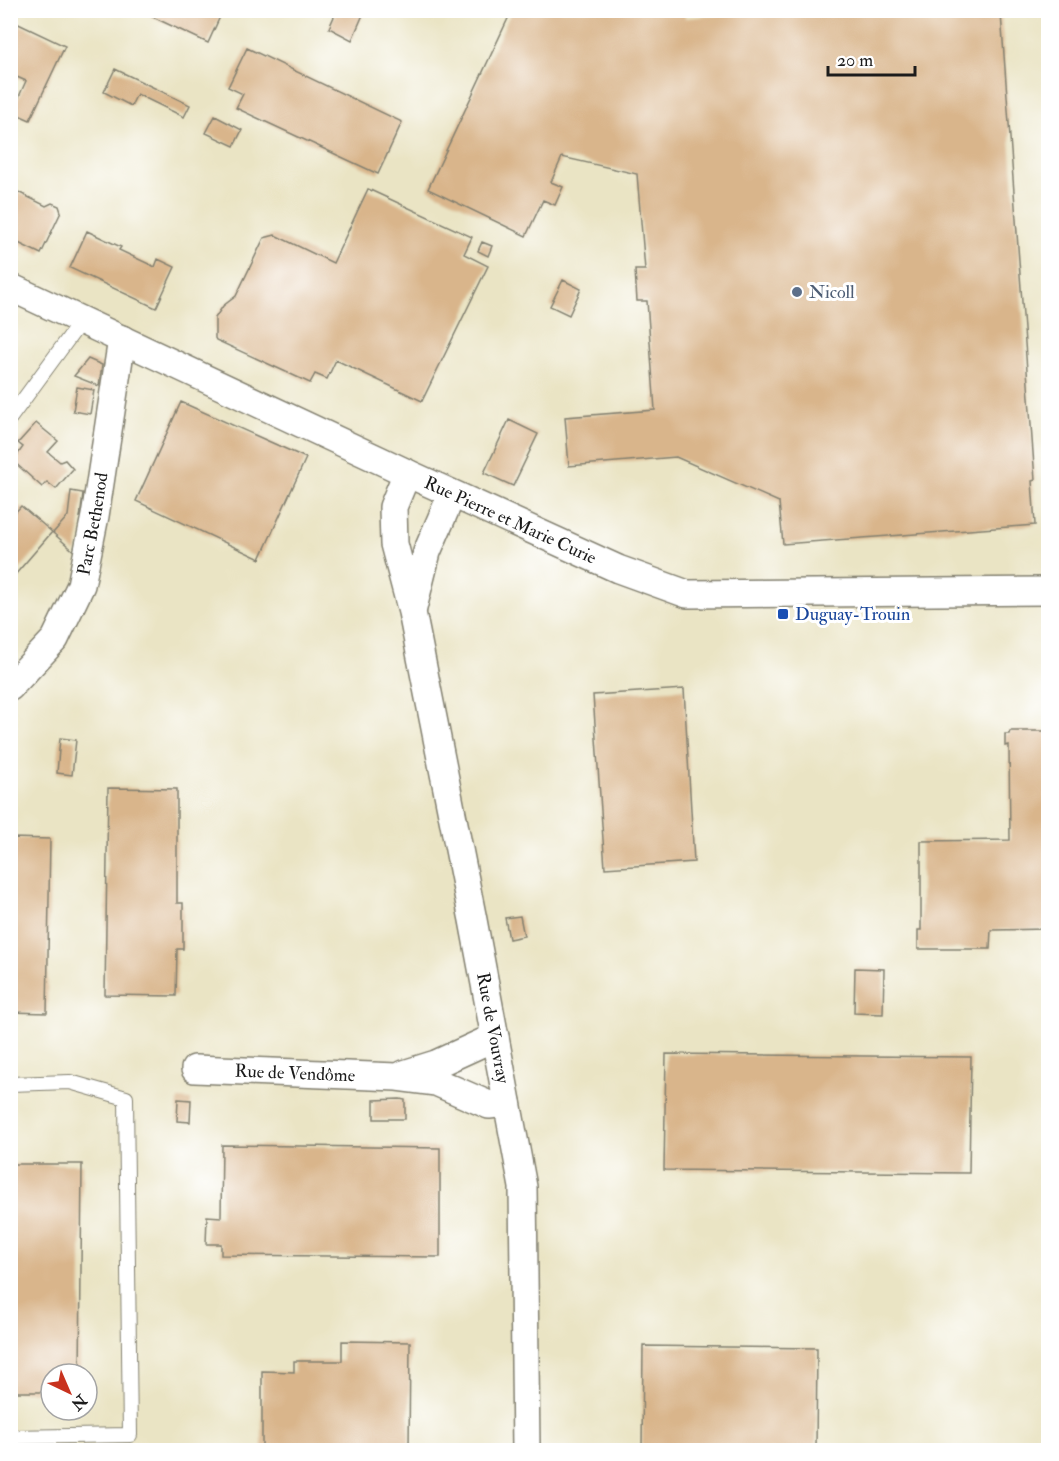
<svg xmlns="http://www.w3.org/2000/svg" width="1059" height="1461" font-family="'IM FELL Double Pica',serif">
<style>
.building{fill:#d9b58b}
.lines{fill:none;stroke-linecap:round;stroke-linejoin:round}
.lane-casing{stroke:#838070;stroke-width:16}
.street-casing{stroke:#838070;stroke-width:30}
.lane{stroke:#fff;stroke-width:14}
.street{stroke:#fff;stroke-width:27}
.service-dot{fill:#5c6f8a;stroke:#fff;stroke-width:2}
.transit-dot{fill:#1a4fb4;stroke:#fff;stroke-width:2}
.labels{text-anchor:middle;stroke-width:6;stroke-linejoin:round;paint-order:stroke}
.service-label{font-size:18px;fill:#4e5e75;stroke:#fff;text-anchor:start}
.street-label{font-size:18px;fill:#1c1c1c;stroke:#fff}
.transit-label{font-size:18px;fill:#164399;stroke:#fff;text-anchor:start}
</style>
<rect width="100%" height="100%" fill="#fff"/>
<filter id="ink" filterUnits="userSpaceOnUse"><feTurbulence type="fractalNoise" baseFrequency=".0167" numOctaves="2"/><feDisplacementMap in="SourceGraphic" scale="12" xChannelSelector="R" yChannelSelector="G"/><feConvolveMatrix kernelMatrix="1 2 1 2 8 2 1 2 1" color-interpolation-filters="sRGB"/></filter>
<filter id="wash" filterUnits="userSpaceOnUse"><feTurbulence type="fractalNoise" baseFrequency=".008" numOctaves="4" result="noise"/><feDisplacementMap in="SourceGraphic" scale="24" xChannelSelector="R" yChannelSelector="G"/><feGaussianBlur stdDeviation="1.35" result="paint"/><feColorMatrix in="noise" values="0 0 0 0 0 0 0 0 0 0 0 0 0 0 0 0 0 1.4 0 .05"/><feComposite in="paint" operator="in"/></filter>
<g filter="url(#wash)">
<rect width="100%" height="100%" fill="#eae4c4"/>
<g id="blocks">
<path class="building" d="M 138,10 L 223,10 L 208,43 Z
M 337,10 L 365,10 L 352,40 L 329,28 Z
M 512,10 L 685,10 L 685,18 L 777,10 L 998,10 L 1001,14 L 1035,480 L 1032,481 L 1035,525 L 783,544 L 779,502 L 676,457 L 569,466 L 565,417 L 655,410 L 647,301 L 637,301 L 635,270 L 645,270 L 637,174 L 562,157 L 551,182 L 563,187 L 555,205 L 543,200 L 526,236 L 428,189 Z
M 10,20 L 65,46 L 30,120 L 12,112 L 26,81 L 10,74 Z
M 247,48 L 402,122 L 378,174 L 236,108 L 243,94 L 228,87 Z
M 115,69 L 190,105 L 184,117 L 137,94 L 131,106 L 104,92 Z
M 215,116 L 242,130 L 234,146 L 206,133 Z
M 10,188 L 46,206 L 52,203 L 59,206 L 61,212 L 41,254 L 10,239 Z
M 368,189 L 472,237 L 464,254 L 488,266 L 422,401 L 336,360 L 327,379 L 315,374 L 310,383 L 216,340 L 215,338 L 215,318 L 223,306 L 236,296 L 264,238 L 275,235 L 333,263 Z
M 87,231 L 121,247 L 119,250 L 155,267 L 158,259 L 175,267 L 156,308 L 70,268 Z
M 482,242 L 492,246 L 488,256 L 478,251 Z
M 563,280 L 581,289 L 569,315 L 550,306 Z
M 88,359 L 102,365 L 99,386 L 74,376 Z
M 77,387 L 94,390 L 90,414 L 73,411 Z
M 181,402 L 306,458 L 260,559 L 136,501 Z
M 509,420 L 538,434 L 513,486 L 484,473 Z
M 36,423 L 58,441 L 48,452 L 60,462 L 65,460 L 73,469 L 56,489 L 47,482 L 42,487 L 13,461 L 23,447 L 18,443 Z
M 71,491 L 83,493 L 79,528 L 80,530 L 76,553 L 53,533 L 68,516 Z
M 21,506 L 52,532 L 14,576 L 10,574 L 10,518 Z
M 684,689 L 694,862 L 605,868 L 593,695 Z
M 1010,731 L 1048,731 L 1048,929 L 991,930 L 990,949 L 918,949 L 918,930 L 921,930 L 921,841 L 1010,840 L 1009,745 L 1005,746 L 1005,734 L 1009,734 Z
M 60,738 L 76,740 L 72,775 L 57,773 Z
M 108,788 L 177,789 L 177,903 L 183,903 L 183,949 L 177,949 L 176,996 L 105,995 Z
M 10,838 L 50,839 L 47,1013 L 10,1012 Z
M 520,916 L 524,936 L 509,939 L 505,918 Z
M 855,968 L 884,969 L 883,1014 L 854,1013 Z
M 666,1054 L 971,1057 L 969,1173 L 664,1170 Z
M 178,1099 L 191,1100 L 190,1122 L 177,1121 Z
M 400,1099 L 405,1100 L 405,1119 L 374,1119 L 374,1100 Z
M 222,1145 L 440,1148 L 440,1257 L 221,1255 L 221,1244 L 206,1244 L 207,1216 L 221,1217 Z
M 10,1164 L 82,1164 L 80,1374 L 51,1374 L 51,1392 L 10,1392 Z
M 342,1341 L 410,1342 L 409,1450 L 262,1450 L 262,1371 L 294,1372 L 294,1361 L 342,1361 Z
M 643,1346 L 817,1348 L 816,1450 L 642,1450 Z"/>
</g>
</g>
<g filter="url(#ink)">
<use href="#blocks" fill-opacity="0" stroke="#838070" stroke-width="1.5"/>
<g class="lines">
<defs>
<path id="lane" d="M 10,418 L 82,320
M 10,1084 L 70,1082 L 126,1098 L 130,1435 L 10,1437"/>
<g id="street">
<path id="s1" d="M 10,287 L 407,473 L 618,569 L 687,594 L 1048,591"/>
<path id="s2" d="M 407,473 L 393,507 L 394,544 L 412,612 L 473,920 L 523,1187 L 526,1450"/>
<path d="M 413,608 L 427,552 L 452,494"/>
<path id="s3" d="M 10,687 L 55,639 L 81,585 L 95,516 L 122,339"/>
<path id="s4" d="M 195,1069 L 397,1077 L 436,1082 L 489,1105 L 507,1103"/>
<path d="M 404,1074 L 436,1064 L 495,1037"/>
</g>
</defs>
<use href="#lane" class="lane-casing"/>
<use href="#street" class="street-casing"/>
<use href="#lane" class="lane"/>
<use href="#street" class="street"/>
</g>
</g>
<circle class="service-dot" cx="797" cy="292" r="6"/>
<rect class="transit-dot" x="777" y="608" width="12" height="12" rx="3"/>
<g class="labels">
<g class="service-label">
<text x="809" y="298">Nicoll</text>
</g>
<g class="street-label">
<text dy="6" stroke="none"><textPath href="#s1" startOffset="552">Rue Pierre et Marie Curie</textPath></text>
<text dy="6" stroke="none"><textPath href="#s3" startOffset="188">Parc Bethenod</textPath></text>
<text dy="6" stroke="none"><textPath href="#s2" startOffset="568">Rue de Vouvray</textPath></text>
<text dy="6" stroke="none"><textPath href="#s4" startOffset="100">Rue de Vendôme</textPath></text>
</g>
<g class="transit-label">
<text x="795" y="620">Duguay-Trouin</text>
</g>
</g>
<rect width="1059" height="1461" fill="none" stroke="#fff" stroke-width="36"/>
<g transform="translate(69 1392) rotate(136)"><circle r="28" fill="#ffffff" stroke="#a4a4a4" stroke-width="1.5"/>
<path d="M0-4.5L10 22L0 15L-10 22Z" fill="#c8321e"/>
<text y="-9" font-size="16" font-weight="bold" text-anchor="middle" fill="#1c1c1c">N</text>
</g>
<path d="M828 66v9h87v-9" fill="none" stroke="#1c1c1c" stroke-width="3"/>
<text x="837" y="66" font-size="18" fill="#1c1c1c" stroke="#ffffff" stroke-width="4.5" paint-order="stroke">20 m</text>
</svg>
